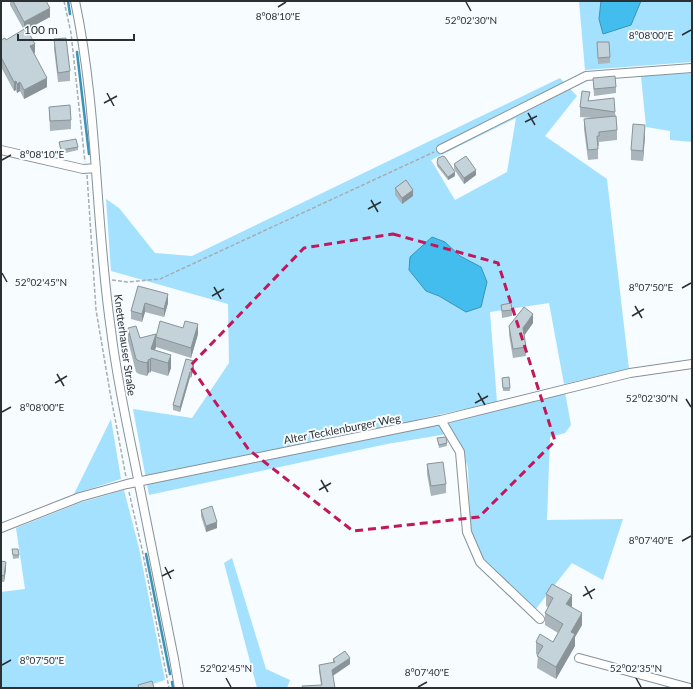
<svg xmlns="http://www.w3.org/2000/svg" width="693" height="689" font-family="Lato,sans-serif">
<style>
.green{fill:#a4e1fe;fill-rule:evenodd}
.water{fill:#42bdee;stroke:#3b93b6}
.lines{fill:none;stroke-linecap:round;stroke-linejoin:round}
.stream{stroke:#3b93b6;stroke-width:2.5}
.minor-casing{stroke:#859298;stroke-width:10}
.path{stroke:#a8adb0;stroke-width:1.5;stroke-dasharray:4 2;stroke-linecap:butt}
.minor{stroke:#fff;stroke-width:8}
.wall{fill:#a9b5bb}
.shaded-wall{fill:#899398}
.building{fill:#c4d2d9;stroke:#899398}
.marked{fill:none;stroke:#c2185b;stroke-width:3;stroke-dasharray:8 5;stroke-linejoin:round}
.ticks{fill:none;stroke:#2b3033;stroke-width:1.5}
.labels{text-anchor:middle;stroke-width:4;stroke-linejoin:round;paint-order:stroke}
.street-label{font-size:11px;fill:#2b3033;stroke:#f6fcff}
.ticks-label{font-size:10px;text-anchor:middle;fill:#2b3033;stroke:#f6fcff;stroke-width:4;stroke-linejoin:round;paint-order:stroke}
</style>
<rect width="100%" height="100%" fill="#f6fcff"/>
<path class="green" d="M 579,1 L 601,1 L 599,19 L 604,34 L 636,11 L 641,1 L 692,1 L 692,62 L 585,70 Z
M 692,73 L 692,142 L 670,140 L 670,131 L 646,127 L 641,76 Z
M 560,78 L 577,96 L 545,136 L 607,179 L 629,369 L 564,384 L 549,303 L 490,312 L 497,402 L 424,418 L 410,422 L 565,392 L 571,425 L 565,433 L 550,437 L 547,520 L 623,519 L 603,580 L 572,563 L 535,610 L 481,558 L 472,539 L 470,521 L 468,468 L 463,452 L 447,434 L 387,444 L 149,495 L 133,409 L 192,418 L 229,363 L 228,304 L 111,271 L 106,199 L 119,208 L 155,253 L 192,256 ZM 516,118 L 507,172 L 455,200 L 431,160 ZM 445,242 L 460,256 L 481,267 L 466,312 L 439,296 L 426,291 Z
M 111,419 L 121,479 L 74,494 Z
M 124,490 L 139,548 L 165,680 L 141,688 L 1,688 L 1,592 L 25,589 L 16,528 L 79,503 Z
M 232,558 L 266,669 L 290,680 L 287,688 L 257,688 L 224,563 Z"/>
<path class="water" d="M 601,1 L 641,1 L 631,25 L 603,34 L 599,19 Z
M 432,237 L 445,242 L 460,256 L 481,267 L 487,282 L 481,307 L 466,312 L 439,296 L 426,291 L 409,270 L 410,257 Z"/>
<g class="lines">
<path class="stream" d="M 68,1 L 70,14
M 77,52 L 89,154
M 146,554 L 170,674
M 172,682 L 173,688"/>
<defs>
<path id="minor" d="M 75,1 C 98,109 95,221 111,330 C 116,373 125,416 134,459 C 147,526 161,592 174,659 L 179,688
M 441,149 L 586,76 L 692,68
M 1,150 L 83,169 L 96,168
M 441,420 L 460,452 L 467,532 L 480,562 L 540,619
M 1,528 L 80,497 L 127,484 L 441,420 L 630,373 L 692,364
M 579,658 L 690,688"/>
</defs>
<use href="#minor" class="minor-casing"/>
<path class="path" d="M 64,1 L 71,33 L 85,162
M 87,175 L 96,310 L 110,392 L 126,477
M 112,280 L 127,282 L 160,279 L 434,152
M 129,492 L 142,549 L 169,688"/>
<use href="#minor" class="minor"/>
</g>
<path class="wall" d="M 10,1 L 46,1 L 50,17 L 27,29 L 35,53 L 34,53 L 47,87 L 24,99 L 20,91 L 17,93 L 16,90 L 14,91 L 1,67 L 1,40 L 6,40 L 24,30 L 10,5 Z
M 54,39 L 70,71 L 70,81 L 58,82 L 54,49 Z
M 597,42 L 610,57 L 610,63 L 598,64 Z
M 593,78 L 616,87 L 616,93 L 594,96 Z
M 590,101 L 615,112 L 617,130 L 617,140 L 599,142 L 599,146 L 598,146 L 598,159 L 588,160 L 584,129 L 584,119 L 593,118 L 580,117 L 580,107 Z
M 49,107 L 71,120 L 71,129 L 50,131 Z
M 645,135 L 643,161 L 631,160 L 631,150 Z
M 59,142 L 78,147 L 78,150 L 61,154 Z
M 437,163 L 455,176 L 448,180 L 437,166 Z
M 454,164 L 476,175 L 464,184 L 454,169 Z
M 395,188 L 413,196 L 402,204 L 395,195 Z
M 138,286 L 168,303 L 164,317 L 145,312 L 142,322 L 131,319 L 131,311 Z
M 501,305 L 512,310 L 512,316 L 502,318 Z
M 533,323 L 524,336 L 526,347 L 526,356 L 513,358 L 509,335 L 509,326 Z
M 128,328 L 140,338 L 156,347 L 155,350 L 171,355 L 171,368 L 168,376 L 151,371 L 150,373 L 149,372 L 147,376 L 139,374 L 136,372 L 128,341 Z
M 198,334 L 191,358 L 156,347 L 156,337 Z
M 186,359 L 194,367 L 191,378 L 190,377 L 180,412 L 173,410 L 173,405 Z
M 509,377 L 510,391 L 503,391 L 502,378 Z
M 437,438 L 447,443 L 447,446 L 439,448 Z
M 427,464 L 446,484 L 446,493 L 431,496 L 427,474 Z
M 201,510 L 217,528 L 206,532 L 201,516 Z
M 12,549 L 19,555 L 19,558 L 13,559 Z
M 1,561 L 6,569 L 4,582 L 1,582 Z
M 546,594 L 571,607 L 582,625 L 575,637 L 575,646 L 556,679 L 537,668 L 538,655 L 536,654 L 536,642 L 553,642 L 558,633 L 545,625 L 545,613 L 548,607 L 546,606 Z
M 333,659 L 350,664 L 333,676 L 335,688 L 321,685 L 319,671 L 319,665 L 333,663 Z"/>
<path class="shaded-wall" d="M 50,8 L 50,17 L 24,31 L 24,22 Z
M 35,44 L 35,53 L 30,56 L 30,46 Z
M 47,78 L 47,87 L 24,99 L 24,90 Z
M 16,81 L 16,90 L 14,91 L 14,82 Z
M 20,82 L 20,91 L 17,93 L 17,84 Z
M 645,125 L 645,135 L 643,161 L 643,151 Z
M 476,170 L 476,175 L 464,184 L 464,178 Z
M 455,172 L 455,176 L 448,180 L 448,177 Z
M 413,190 L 413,196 L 402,204 L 402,198 Z
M 168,294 L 168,303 L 164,317 L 164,309 Z
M 145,303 L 145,312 L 142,322 L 142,314 Z
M 533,314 L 533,323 L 523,337 L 523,328 Z
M 198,324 L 198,334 L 191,358 L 191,348 Z
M 156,334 L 156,347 L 152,358 L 151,349 Z
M 171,355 L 171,368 L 168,376 L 168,363 Z
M 151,358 L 151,371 L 150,373 L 150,360 Z
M 149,359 L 149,372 L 147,376 L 147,363 Z
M 194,361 L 194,367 L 191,378 L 191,372 Z
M 190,372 L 190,377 L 180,412 L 180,407 Z
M 217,522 L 217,528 L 206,532 L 206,526 Z
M 6,562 L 6,569 L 4,582 L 4,576 Z
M 572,595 L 572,607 L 566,604 Z
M 582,613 L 582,625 L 575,637 L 575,646 L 556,679 L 556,667 L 571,632 Z
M 350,658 L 350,664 L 332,676 L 332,670 Z"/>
<path class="building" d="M 13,1 L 46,1 L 50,8 L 24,22 Z
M 26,28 L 35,44 L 30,46 L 47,78 L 24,90 L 20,82 L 17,84 L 16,81 L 14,82 L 1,57 L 1,40 L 5,38 L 6,40 Z
M 66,38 L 70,71 L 58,73 L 54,39 Z
M 597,42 L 609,42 L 610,57 L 598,58 Z
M 615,76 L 616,87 L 594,89 L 593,78 Z
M 582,91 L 590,92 L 588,101 L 614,98 L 615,112 L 580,107 Z
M 70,105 L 71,120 L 50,121 L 49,107 Z
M 616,116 L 617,130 L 599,132 L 599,136 L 597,136 L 598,149 L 588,150 L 584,119 Z
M 633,124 L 645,125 L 643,151 L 631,150 Z
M 76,139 L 78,147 L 61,150 L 59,142 Z
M 443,156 L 445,157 L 455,172 L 448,177 L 437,163 L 438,158 Z
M 466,156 L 476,170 L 464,178 L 454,164 Z
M 406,180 L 413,190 L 402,198 L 395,188 Z
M 138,286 L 168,294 L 164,309 L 145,303 L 142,314 L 131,311 Z
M 511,303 L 512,310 L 502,311 L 501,305 Z
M 524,307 L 533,314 L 523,328 L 526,347 L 513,349 L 509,326 Z
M 160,321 L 183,328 L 185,321 L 198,324 L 191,348 L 156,337 Z
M 136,326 L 140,338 L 156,334 L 151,349 L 171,355 L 168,363 L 151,358 L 150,360 L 149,359 L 147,363 L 139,361 L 136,359 L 128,328 Z
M 186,359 L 194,361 L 191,372 L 190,372 L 180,407 L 173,405 Z
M 509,377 L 510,388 L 503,388 L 502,378 Z
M 446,437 L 447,443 L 439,445 L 437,438 Z
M 443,462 L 446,484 L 431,486 L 427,464 Z
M 212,506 L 217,522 L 206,526 L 201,510 Z
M 12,549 L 18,549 L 19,555 L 13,555 Z
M 1,561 L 6,562 L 4,576 L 1,575 Z
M 552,584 L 572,595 L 566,604 L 582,613 L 571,632 L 575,634 L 556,667 L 537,656 L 543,646 L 536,642 L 540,634 L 553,642 L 563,624 L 545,613 L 553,598 L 546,594 Z
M 345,651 L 350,658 L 332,670 L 335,688 L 303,688 L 302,686 L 322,685 L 319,665 L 335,662 L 333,659 Z
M 152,681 L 154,688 L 139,688 L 138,685 Z"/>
<path class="marked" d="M 393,234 L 498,263 L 555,441 L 479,517 L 353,531 L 249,450 L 190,366 L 304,248 Z"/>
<path class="ticks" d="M 466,2 L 471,11M 278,7 L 286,2M 682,35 L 691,30M 107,93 L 114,106M 104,103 L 117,96M 528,113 L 535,125M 525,122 L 537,116M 2,160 L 11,155M 371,200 L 378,212M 368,209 L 381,202M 2,273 L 7,282M 214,287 L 221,299M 682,288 L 691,283M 212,296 L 224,289M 635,306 L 642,318M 632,316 L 644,309M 57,374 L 64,386M 55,383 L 67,376M 478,393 L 485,405M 686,399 L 691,407M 475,403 L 488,396M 2,412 L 11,407M 321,480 L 328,492M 319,490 L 331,483M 682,541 L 691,536M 165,567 L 171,579M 162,576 L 174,570M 585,586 L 592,599M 583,596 L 595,589M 2,665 L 11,660M 226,678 L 231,687M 636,678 L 641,687M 418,687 L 427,682"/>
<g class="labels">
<g class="street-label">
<text transform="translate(125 345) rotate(82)" y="4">Knetterhauser Straße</text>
<text transform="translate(342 429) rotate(-11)" y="4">Alter Tecklenburger Weg</text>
</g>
</g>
<g class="ticks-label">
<text x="278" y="20">8°08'10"E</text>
<text x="471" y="24">52°02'30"N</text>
<text x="651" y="39">8°08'00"E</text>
<text x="42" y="158">8°08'10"E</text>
<text x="41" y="286">52°02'45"N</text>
<text x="651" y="291">8°07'50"E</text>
<text x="652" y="402">52°02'30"N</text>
<text x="42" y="411">8°08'00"E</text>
<text x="651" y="544">8°07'40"E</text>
<text x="42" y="664">8°07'50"E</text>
<text x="226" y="672">52°02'45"N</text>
<text x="636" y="672">52°02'35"N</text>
<text x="427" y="676">8°07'40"E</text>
</g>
<rect width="693" height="689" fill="none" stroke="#2b3033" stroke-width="4"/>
<path d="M18 34v6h116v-6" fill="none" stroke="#2b3033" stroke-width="2"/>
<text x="24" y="34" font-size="12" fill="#2b3033" stroke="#f6fcff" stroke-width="3" paint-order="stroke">100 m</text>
</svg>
